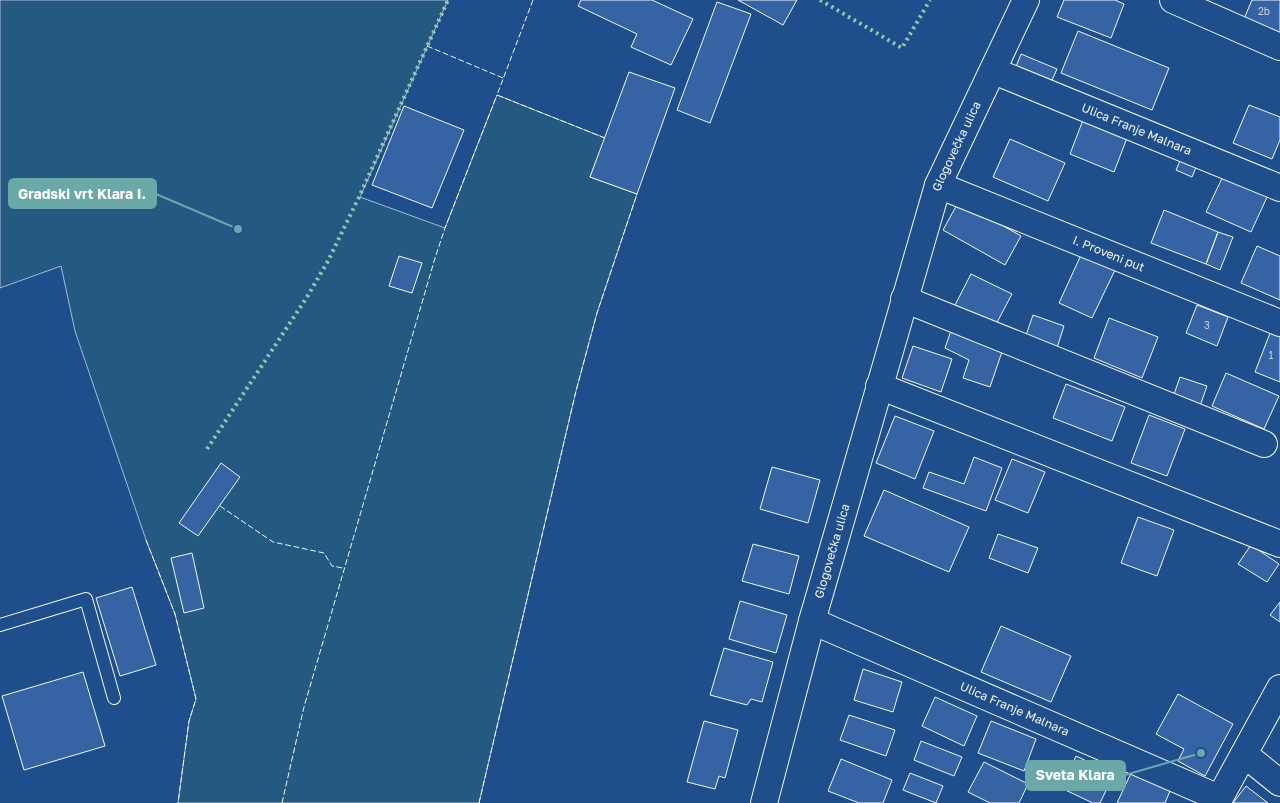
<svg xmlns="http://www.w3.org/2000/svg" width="1280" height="803" font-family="'Golos Text',sans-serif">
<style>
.green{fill:#245a82;stroke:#a8bbd7}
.building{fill:#3563a3;stroke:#f2f6ff}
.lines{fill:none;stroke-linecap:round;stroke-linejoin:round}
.service-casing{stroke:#f2f6ff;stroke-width:14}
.minor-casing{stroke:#f2f6ff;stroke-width:28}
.service{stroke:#1f4e8c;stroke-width:12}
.minor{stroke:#1f4e8c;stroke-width:26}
.hedge{stroke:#97c8a6;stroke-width:4;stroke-dasharray:2.5 4;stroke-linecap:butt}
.fence{stroke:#f2f6ff;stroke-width:1;stroke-dasharray:6 2.5;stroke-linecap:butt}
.labels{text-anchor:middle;stroke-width:4;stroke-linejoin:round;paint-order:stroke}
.number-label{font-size:10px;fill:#c3d1e8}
.street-label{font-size:12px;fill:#f2f6ff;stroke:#1f4e8c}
.leader{fill:none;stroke:#6aa9a8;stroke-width:2}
.callout-dot{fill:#6aa9a8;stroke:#1f4e8c;stroke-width:2}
.callout{fill:#6aa9a8;stroke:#6aa9a8;stroke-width:2}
.callout-label{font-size:14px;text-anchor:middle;font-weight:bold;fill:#fff}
</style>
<rect width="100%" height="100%" fill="#1f4e8c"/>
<path class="green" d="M 0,0 L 448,0 L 360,197 L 445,228 L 497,95 L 605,138 L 590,177 L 637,194 L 597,313 L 576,391 L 479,803 L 178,803 L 189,721 L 196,699 L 175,614 L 146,540 L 75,331 L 61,266 L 0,288 Z"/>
<path class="building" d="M 581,0 L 652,0 L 693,19 L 671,65 L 631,47 L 637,34 L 578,6 Z
M 738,0 L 797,0 L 783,25 Z
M 1064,0 L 1115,0 L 1124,4 L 1111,38 L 1057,17 Z
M 1252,0 L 1280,0 L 1280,37 L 1243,21 Z
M 717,2 L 751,14 L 710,123 L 677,110 Z
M 1078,31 L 1169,68 L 1152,110 L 1061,73 Z
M 1021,54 L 1057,69 L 1049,87 L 1014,72 Z
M 629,72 L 675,88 L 637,194 L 590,177 Z
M 1249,105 L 1280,117 L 1280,140 L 1272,159 L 1233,143 Z
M 404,106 L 464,130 L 432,208 L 372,185 Z
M 1083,120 L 1127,138 L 1114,172 L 1070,154 Z
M 1010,139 L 1065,163 L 1048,201 L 993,177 Z
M 1183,154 L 1199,160 L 1192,177 L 1176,170 Z
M 1224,174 L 1268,195 L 1251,232 L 1206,212 Z
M 959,201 L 1021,236 L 1005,265 L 943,230 Z
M 1164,210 L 1218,232 L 1206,264 L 1151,243 Z
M 1218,232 L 1233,237 L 1220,270 L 1206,264 Z
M 1257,246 L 1280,256 L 1280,300 L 1241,283 Z
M 1081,255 L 1115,270 L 1092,318 L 1059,303 Z
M 399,256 L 422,263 L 412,293 L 389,286 Z
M 971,274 L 1012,294 L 993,330 L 953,309 Z
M 1197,305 L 1228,317 L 1217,346 L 1186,333 Z
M 1033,315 L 1064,326 L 1056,351 L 1024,341 Z
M 1109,318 L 1158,337 L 1142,378 L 1094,358 Z
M 953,325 L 1005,343 L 990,387 L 963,378 L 969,360 L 945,348 Z
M 1270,333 L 1280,337 L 1280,382 L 1255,372 Z
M 913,346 L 952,359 L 941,392 L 902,378 Z
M 1226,373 L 1279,396 L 1264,429 L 1212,406 Z
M 1180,377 L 1207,386 L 1199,409 L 1172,400 Z
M 1066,384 L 1125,407 L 1112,441 L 1053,418 Z
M 1149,415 L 1185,429 L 1167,476 L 1131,463 Z
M 895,416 L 934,431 L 915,479 L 876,463 Z
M 974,457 L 1002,468 L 986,511 L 923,488 L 929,472 L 964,484 Z
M 1012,459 L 1045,472 L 1028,513 L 995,500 Z
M 221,463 L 240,477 L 198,536 L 179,523 Z
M 772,467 L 820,480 L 808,523 L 760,509 Z
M 884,490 L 969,527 L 949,572 L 864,536 Z
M 1138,517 L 1174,530 L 1157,576 L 1121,563 Z
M 998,534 L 1038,548 L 1028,573 L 989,558 Z
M 753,544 L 799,556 L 789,594 L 742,581 Z
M 1251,545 L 1279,564 L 1267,582 L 1238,564 Z
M 192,553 L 204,608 L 184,613 L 171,558 Z
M 132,587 L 156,665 L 120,676 L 96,598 Z
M 740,601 L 787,615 L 776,653 L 729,639 Z
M 1280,602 L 1280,622 L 1270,615 Z
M 1001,626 L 1071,656 L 1051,702 L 981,672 Z
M 724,648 L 773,662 L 762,702 L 751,699 L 747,705 L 710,695 Z
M 863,669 L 902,682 L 893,712 L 854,700 Z
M 83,672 L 105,746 L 24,770 L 2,696 Z
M 1178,694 L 1233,724 L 1205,776 L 1178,761 L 1184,749 L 1156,734 Z
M 935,697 L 977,716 L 964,746 L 922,726 Z
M 849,715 L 895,730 L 886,756 L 840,740 Z
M 704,721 L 738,730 L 725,778 L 719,776 L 715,789 L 687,782 Z
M 991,721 L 1036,739 L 1024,771 L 978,753 Z
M 921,741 L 962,757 L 954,776 L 914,760 Z
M 1076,756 L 1114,774 L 1100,803 L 1093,803 L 1061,788 Z
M 841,759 L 892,780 L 883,803 L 859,803 L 828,791 Z
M 984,762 L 1028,784 L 1019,803 L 990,803 L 968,792 Z
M 910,773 L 943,786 L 936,803 L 903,790 Z
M 1131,773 L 1170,791 L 1165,803 L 1117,803 Z
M 1246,786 L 1268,803 L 1233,803 Z"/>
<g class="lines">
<defs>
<path id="service" d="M 0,625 L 86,599 L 114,698"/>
<g id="minor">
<path d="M 1173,0 L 1280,47"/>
<path id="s1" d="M 994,71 L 1280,188"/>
<path id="s2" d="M 938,185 L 1280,323"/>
<path d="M 904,299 L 1264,444"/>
<path d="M 879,386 L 1280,544"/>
<path id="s3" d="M 812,621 L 1219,798"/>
<path d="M 1244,754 L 1280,783"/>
<path id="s4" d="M 764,803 L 812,621 L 938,185 L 1026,0"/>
<path d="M 1217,803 L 1280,688"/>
</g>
</defs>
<use href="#service" class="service-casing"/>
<use href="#minor" class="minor-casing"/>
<use href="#service" class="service"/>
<use href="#minor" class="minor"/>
<path class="hedge" d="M 820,0 L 902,48 L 930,0
M 207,449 L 307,297 L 328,261 L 359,197 L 448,0"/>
<path class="fence" d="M 533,0 L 497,95 L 605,138
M 427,46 L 503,78
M 220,506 L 273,542 L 324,553 L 332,566 L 343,568
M 146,540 L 175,614 L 196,699 L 189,721 L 178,803
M 282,803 L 304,707 L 435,258 L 445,228 L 497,95
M 479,803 L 576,391 L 597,313 L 637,194"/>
</g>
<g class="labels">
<g class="number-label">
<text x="1264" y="15">2b</text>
<text x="1207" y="329">3</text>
<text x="1271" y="359">1</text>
</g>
<g class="street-label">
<text dy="4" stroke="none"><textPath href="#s1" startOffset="154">Ulica Franje Malnara</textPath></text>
<text dy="4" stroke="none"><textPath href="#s4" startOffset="685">Glogovečka ulica</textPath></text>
<text dy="4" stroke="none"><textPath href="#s2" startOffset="184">I. Proveni put</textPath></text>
<text dy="4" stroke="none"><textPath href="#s4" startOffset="261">Glogovečka ulica</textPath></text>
<text dy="4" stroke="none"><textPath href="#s3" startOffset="221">Ulica Franje Malnara</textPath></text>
</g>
</g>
<path class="leader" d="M238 229L156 194M1201 753L1125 775"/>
<g class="callout-dot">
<circle cx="238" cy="229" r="5"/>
<circle cx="1201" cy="753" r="5"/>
</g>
<g class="callout">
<rect x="9" y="179" width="147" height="29" rx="5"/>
<rect x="1026" y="761" width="99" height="29" rx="5"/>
</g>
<g class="callout-label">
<text x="82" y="199">Gradski vrt Klara I.</text>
<text x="1075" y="780">Sveta Klara</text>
</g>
</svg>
